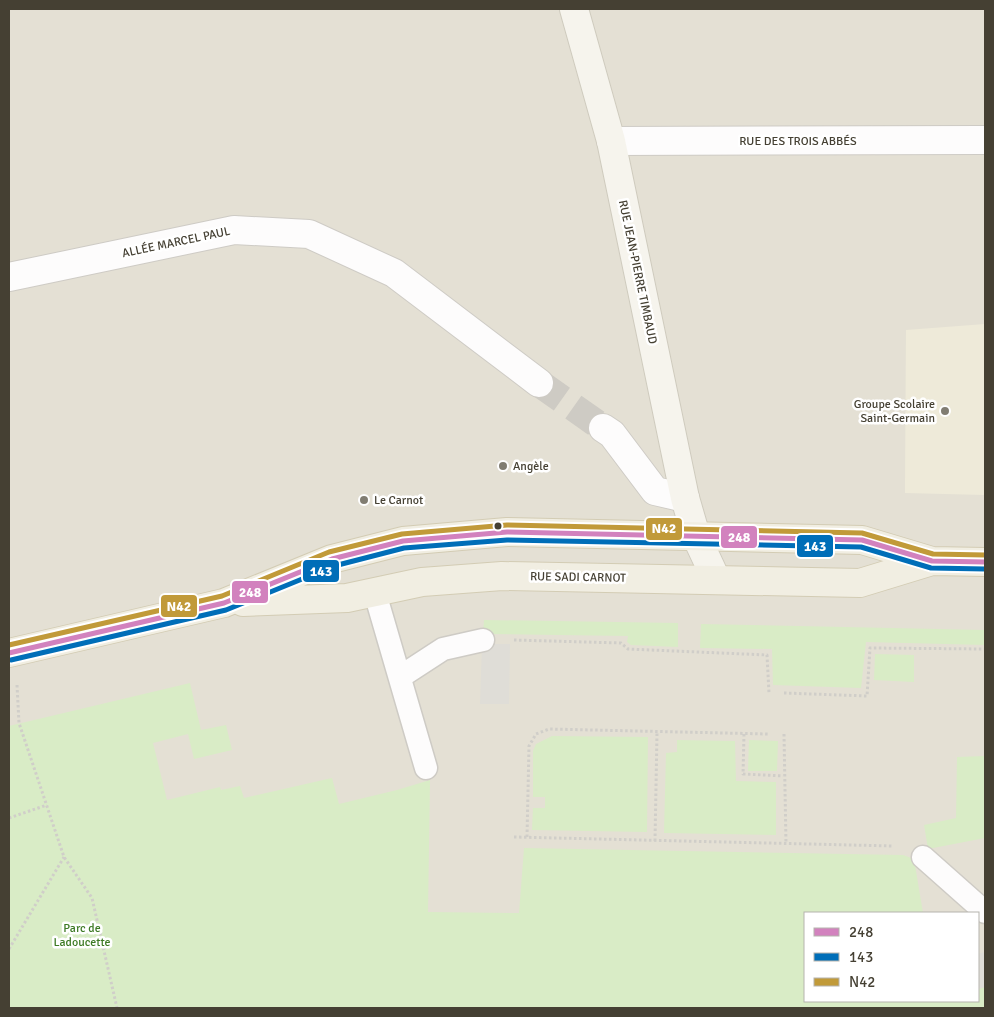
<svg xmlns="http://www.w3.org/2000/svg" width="994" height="1017" font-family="Signika,sans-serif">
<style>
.residential{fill:#e4e0d4;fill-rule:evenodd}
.education{fill:#eeead9}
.green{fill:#d9ecc6}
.parking{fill:#dfddd7}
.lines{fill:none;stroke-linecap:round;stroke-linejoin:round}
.pedestrian-tunnel{stroke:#cecbc4;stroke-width:28;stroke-dasharray:28 14;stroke-linecap:butt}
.service-casing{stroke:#cecbc5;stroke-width:25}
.pedestrian-casing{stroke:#cecbc5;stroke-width:30}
.minor-casing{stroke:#cecbc5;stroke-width:30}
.secondary-casing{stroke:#cfcbbe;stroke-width:30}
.primary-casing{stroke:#d3ccb4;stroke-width:30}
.path{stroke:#d0cec9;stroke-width:3;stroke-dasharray:2.5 2.5;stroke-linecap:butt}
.service{stroke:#fdfcfc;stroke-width:22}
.pedestrian{stroke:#fdfcfc;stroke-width:28}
.minor{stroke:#fdfcfc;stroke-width:28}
.secondary{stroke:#f6f4ed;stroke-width:28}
.primary{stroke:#f1eee2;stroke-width:28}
.bus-1-casing{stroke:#fff;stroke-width:9}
.bus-2-casing{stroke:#fff;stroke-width:9}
.bus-3-casing{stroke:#fff;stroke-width:9}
.bus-1{stroke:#d282be;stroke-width:5}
.bus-2{stroke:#006eb8;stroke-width:5}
.bus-3{stroke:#c19a39;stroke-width:5}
.poi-dot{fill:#817d72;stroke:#fff;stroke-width:2}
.bus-dot{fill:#454033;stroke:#fff;stroke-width:2}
.labels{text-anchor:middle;stroke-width:5;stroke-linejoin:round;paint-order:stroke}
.street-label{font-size:12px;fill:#454033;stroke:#fff}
.poi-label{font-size:12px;fill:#454033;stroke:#fff;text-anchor:start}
.park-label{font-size:12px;fill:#3d7a24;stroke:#fff}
.line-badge{stroke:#fff;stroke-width:2}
.badge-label{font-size:14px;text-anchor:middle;font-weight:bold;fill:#fff}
</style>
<rect width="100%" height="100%" fill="#f0eee8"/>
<path class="residential" d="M 9,9 L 985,9 L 985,1008 L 9,1008 ZM 805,913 L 978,913 L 978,1001 L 805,1001 Z"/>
<path class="education" d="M 985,324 L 985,495 L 905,493 L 906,330 Z"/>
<path class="green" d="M 484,620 L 678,623 L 678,647 L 631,645 L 627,642 L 628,636 L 483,634 Z
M 701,624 L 985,630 L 985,645 L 866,642 L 861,688 L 773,685 L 772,649 L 700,648 Z
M 875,654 L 914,655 L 914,682 L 874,680 Z
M 190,683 L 201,730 L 226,725 L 232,750 L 194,759 L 188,734 L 153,743 L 167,800 L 220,787 L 221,790 L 240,786 L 244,798 L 332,778 L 339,804 L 397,790 L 430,780 L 428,912 L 519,913 L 524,848 L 903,855 L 914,859 L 923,913 L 805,913 L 805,1001 L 978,1001 L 978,989 L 985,987 L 985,1008 L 9,1008 L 9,726 Z
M 552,736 L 648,737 L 647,832 L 532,830 L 533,808 L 545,808 L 545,797 L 533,797 L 533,751 L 536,744 Z
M 677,740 L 735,741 L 736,781 L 776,782 L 776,835 L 664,833 L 666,753 L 677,752 Z
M 749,740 L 778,741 L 777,771 L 748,771 Z
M 985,756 L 985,838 L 928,849 L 924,825 L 956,818 L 957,757 Z"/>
<path class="parking" d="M 482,644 L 510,644 L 509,704 L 480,704 Z
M 985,952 L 985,987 L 978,989 L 978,954 Z"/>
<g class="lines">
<path class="pedestrian-tunnel" d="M 539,383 L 603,428"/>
<defs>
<path id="service" d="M 375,593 L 426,768
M 400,677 L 443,649 L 483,640
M 923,857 L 985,912"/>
<path id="pedestrian" d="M 9,277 L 234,230 L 309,234 L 394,273 L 539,383
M 603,428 L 612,434 L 655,491 L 685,498"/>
<path id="minor" d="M 611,141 L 985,140"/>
<path id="secondary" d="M 574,9 L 611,141 L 685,498 L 696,536 L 716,579"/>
<path id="primary" d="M 243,602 L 347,598 L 422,582 L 502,576 L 860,583 L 932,561
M 9,653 L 224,603 L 332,559 L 403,541 L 507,532 L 862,540 L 932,561 L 985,562"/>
</defs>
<use href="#service" class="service-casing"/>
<use href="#pedestrian" class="pedestrian-casing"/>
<use href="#minor" class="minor-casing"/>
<use href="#secondary" class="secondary-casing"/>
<use href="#primary" class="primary-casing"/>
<path class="path" d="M 514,640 L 621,643 L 628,649 L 767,655 L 769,693
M 17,685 L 19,723 L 64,857 L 92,898 L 117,1008
M 784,693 L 867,696 L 870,648 L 985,649
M 744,734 L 743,774 L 783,776
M 784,734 L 786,844
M 9,818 L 47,805
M 514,837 L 893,846
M 527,837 L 529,746 L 536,734 L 549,729 L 768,734
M 655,841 L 657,732
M 9,949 L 64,857"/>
<use href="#service" class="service"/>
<use href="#pedestrian" class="pedestrian"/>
<use href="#minor" class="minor"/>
<use href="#secondary" class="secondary"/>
<use href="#primary" class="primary"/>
<defs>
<path id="bus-1" d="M 9,653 L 224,603 L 332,559 L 403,541 L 507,532 L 862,540 L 932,561 L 985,562"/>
<path id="bus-2" d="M 11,660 L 226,610 L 334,566 L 404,548 L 507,540 L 861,547 L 931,568 L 985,569"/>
<path id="bus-3" d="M 9,645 L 222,596 L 329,552 L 402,534 L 507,525 L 862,533 L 933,554 L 985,555"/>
</defs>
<use href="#bus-1" class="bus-1-casing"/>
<use href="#bus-2" class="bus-2-casing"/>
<use href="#bus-3" class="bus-3-casing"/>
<use href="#bus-1" class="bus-1"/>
<use href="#bus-2" class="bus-2"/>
<use href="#bus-3" class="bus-3"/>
</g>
<g class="poi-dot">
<circle cx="945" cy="411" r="5"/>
<circle cx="503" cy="466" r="5"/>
<circle cx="364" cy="500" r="5"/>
</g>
<circle class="bus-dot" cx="498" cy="526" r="4.5"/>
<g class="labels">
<g class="street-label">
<text x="798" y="145">RUE DES TROIS ABBÉS</text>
<text transform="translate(176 242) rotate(-12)" y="4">ALLÉE MARCEL PAUL</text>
<text transform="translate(638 272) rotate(78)" y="4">RUE JEAN-PIERRE TIMBAUD</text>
<text transform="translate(578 577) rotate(1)" y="4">RUE SADI CARNOT</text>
</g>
<g class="poi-label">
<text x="935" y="408" text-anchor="end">Groupe Scolaire<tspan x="935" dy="14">Saint-Germain</tspan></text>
<text x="513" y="470">Angèle</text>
<text x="374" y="504">Le Carnot</text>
</g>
<g class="park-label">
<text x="82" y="932">Parc de<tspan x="82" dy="14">Ladoucette</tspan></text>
</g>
</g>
<g class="line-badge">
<rect x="645" y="517" width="38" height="24" rx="5" fill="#c19a39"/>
<rect x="720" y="525" width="38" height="24" rx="5" fill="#d282be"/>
<rect x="796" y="534" width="38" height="24" rx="5" fill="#006eb8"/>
<rect x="302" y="559" width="38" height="24" rx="5" fill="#006eb8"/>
<rect x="231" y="580" width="38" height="24" rx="5" fill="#d282be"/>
<rect x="160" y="594" width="38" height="24" rx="5" fill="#c19a39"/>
</g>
<g class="badge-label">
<text x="664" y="533">N42</text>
<text x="739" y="542">248</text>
<text x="815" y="551">143</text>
<text x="321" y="576">143</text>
<text x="250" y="597">248</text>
<text x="179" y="611">N42</text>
</g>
<rect width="994" height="1017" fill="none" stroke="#454033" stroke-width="20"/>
<rect x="804" y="912" width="175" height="90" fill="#ffffff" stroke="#b5b3ad"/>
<rect x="814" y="928" width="25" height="8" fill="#d282be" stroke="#b5b3ad"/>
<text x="849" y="937" font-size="15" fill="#454033">248</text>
<rect x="814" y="953" width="25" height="8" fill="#006eb8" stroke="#b5b3ad"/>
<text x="849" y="962" font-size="15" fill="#454033">143</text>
<rect x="814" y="978" width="25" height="8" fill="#c19a39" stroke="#b5b3ad"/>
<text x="849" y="987" font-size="15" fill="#454033">N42</text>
</svg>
